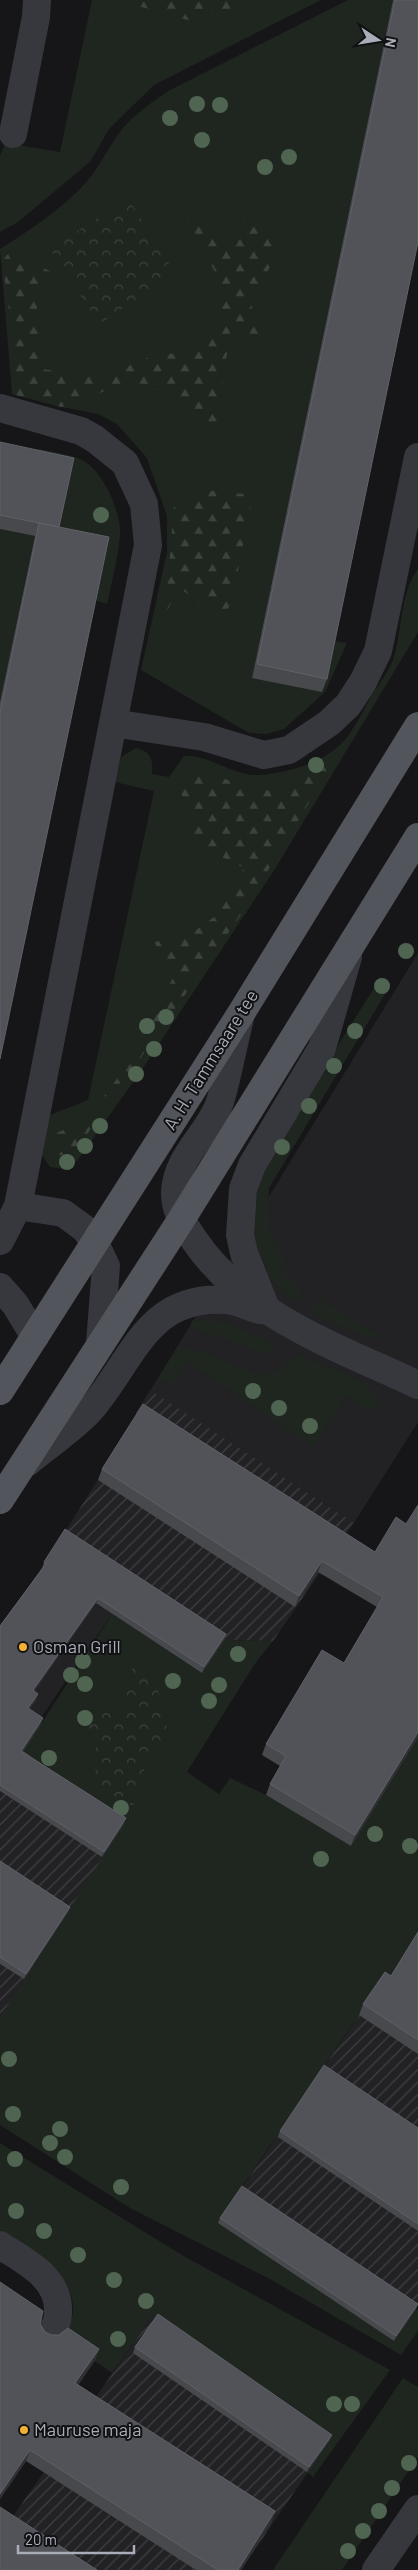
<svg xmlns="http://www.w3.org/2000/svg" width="418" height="2570" font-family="Barlow,sans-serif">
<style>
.built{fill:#222225}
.industrial{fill:url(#industrial-furrows)}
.grass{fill:#1e261f}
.forest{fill:url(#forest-firs)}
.park{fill:url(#park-crowns)}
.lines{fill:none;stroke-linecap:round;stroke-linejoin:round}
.minor{stroke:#37383d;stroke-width:28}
.major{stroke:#53555c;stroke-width:28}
.tree{fill:#506452}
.wall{fill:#47494d}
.shaded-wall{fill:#2f3033}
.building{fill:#525359;stroke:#5f6168}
.poi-dot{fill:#f2b134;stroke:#111113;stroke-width:2}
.labels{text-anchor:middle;stroke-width:4;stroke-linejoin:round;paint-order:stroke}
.street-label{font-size:18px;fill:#a8adb8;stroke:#111113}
.poi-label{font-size:18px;fill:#a8adb8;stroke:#111113;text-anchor:start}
</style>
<defs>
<pattern id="industrial-furrows" width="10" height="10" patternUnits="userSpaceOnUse" patternTransform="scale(1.25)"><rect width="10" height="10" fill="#222225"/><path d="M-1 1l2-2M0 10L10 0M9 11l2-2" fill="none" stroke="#3f3f43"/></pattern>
<pattern id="forest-firs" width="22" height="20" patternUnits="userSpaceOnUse" patternTransform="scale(1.25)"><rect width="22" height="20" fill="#1e261f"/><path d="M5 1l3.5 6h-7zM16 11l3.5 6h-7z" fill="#3c433d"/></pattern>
<pattern id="park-crowns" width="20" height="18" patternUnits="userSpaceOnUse" patternTransform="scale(1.25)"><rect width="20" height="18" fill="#1e261f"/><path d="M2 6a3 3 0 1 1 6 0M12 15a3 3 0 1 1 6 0" fill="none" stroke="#3c433d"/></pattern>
</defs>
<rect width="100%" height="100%" fill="#161618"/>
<path class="built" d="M 418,953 L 418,1422 L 354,1523 L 150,1391 Z
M 42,1568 L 112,1614 L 16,1754 L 42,1572 Z"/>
<path class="industrial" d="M 150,1390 L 354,1523 L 273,1641 L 224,1640 L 202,1673 L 42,1568 L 139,1415 L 136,1413 Z
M 0,1744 L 140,1835 L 0,2067 Z
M 381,1983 L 418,2008 L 418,2305 L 394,2341 L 218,2223 Z
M 153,2315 L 330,2440 L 241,2570 L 0,2570 L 0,2535 Z"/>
<path class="grass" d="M 92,0 L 321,0 L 154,85 L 109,129 L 91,161 L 18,222 L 0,232 L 0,156 L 5,143 L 60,152 Z
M 348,0 L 393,0 L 252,678 L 333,641 L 347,643 L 325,692 L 284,729 L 267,734 L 249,733 L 141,670 L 167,552 L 167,516 L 147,458 L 117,424 L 98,414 L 61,407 L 12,394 L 0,249 C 28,231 56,213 80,189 C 98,171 107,149 122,129 C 135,114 153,101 170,90 Z
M 38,449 C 53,452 69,454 82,460 C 103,470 122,514 120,536 C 118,558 112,581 107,604 L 94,600 L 54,541 L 35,464 Z
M 0,529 L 35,536 L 0,702 Z
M 418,569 L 418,632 L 275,869 L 141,1071 L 77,1161 L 63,1169 L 50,1167 L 42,1155 L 50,1115 L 88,1100 L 154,791 L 115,782 L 121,757 L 136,748 C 151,752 153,758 152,774 L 169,777 L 184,756 C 211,754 232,777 260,775 C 291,772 328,762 348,736 C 357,724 364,709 371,696 C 378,685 388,673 393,660 C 403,631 399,594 418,569 Z
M 381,977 L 391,984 L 269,1188 C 268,1213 266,1240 285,1258 L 282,1273 L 301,1289 L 296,1302 L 282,1292 L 269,1275 L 256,1244 L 253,1221 L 258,1184 L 284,1131 Z
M 319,1298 L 379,1336 L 370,1339 L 311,1313 Z
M 209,1320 L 229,1324 L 276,1344 L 269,1353 L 263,1353 L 192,1327 L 191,1321 Z
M 183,1348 C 209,1347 250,1380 268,1374 C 280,1371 288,1362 297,1354 L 367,1384 L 377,1400 L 378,1408 L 368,1410 L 346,1395 L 313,1447 L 187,1361 L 171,1385 L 158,1378 L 170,1359 Z
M 112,1614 L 202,1673 L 224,1640 L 273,1641 L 254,1665 L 187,1772 L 219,1794 L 230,1778 L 266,1795 L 351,1846 L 418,1737 L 418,1936 L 398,1968 L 359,2015 L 239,2191 L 394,2341 L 416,2309 L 418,2311 L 418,2331 L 401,2355 L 270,2279 L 130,2208 L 0,2125 L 0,2017 L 124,1824 L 16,1754 L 41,1724 Z
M 0,2143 L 182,2255 L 390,2370 L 313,2477 L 307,2472 L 329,2441 L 156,2320 L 153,2315 L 112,2373 L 62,2338 C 65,2333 69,2327 71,2321 C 85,2280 27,2248 0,2230 Z
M 403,2378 L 418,2387 L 418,2457 L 342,2570 L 273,2570 Z"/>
<path class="forest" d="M 117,0 L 261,0 L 191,21 Z
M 248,217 L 287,239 L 250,300 L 260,339 L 233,331 L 225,362 L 217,433 L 159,390 L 117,384 L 86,401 L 61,407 L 12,394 L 13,338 L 2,261 L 9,253 L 50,271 L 37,306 L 42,369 L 69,373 L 116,371 L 152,356 L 194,351 L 215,329 L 225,291 L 188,220 L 226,237 Z
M 205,490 L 253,495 L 232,601 L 222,619 L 178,587 L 165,616 L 174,505 Z
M 334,761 L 243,912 L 71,1157 L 55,1154 L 56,1133 L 86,1121 L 119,1076 L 174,976 L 154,942 L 189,935 L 217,915 L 244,868 L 220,856 L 192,850 L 193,834 L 178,782 L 193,771 L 271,791 Z"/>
<path class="park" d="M 128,198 L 176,274 L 99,324 L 50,249 Z
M 139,1665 C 144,1667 149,1668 152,1672 C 155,1675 168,1726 167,1731 C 165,1741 149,1760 144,1771 C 138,1781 142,1791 133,1806 L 95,1786 L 96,1744 L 88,1725 L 90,1719 L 105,1709 L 120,1715 C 126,1701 125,1685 130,1670 Z"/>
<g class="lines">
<path class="minor" d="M 13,134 L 36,17 L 37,0
M 0,408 L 81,431 L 95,439 L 125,463 L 144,504 L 148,545 L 113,723
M 240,1018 C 233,1046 228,1075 220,1102 C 209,1134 176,1156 175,1193 C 175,1212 185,1227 195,1241 C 247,1317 338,1347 418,1385
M 18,1206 L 63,1213 L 85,1229 L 95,1243 L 106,1266 L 100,1343
M 0,1241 L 18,1206 L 113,723 L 204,737 L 264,755 L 289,750 L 329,723 L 348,705 L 363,682 L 378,651 L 418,457
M 0,1287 L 15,1304 L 35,1337
M 265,1306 L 244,1253 L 240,1235 L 243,1189 L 252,1165 L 322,1048 L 348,957
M 28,1462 C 48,1445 76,1427 92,1408 C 134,1358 148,1294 227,1300 C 238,1301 249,1307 260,1310
M 0,2245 C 25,2262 60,2277 58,2313 C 58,2320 56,2326 51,2331
M 376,2570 L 418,2509"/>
<path class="major" d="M 0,1391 L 240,1015 L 418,726
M 0,1500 L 181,1220 L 418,837"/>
</g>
<g class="tree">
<circle cx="197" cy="104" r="8"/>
<circle cx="220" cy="105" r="8"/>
<circle cx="170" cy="118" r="8"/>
<circle cx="202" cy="140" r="8"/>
<circle cx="289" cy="157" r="8"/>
<circle cx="265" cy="167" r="8"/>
<circle cx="101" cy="515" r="8"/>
<circle cx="316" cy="765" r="8"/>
<circle cx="406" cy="951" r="8"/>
<circle cx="382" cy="986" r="8"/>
<circle cx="166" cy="1017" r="8"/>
<circle cx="147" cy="1026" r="8"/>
<circle cx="355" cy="1031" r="8"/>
<circle cx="154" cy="1049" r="8"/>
<circle cx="334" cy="1066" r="8"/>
<circle cx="136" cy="1074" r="8"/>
<circle cx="309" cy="1106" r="8"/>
<circle cx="100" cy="1126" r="8"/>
<circle cx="85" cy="1146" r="8"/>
<circle cx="282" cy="1147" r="8"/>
<circle cx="67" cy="1162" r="8"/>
<circle cx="253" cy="1391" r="8"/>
<circle cx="279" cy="1408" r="8"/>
<circle cx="310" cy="1426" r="8"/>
<circle cx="238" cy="1654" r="8"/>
<circle cx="83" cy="1661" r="8"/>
<circle cx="71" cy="1675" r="8"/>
<circle cx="173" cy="1681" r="8"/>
<circle cx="85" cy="1684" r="8"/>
<circle cx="219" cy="1685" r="8"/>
<circle cx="209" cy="1701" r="8"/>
<circle cx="85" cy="1718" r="8"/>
<circle cx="49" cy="1758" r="8"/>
<circle cx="121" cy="1808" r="8"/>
<circle cx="375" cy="1834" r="8"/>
<circle cx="410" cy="1846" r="8"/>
<circle cx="321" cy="1859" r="8"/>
<circle cx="9" cy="2059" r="8"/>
<circle cx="13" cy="2114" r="8"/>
<circle cx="60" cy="2129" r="8"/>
<circle cx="50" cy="2143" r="8"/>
<circle cx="65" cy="2157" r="8"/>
<circle cx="15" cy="2159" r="8"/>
<circle cx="121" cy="2187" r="8"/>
<circle cx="16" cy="2211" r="8"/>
<circle cx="44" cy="2231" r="8"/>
<circle cx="78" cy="2255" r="8"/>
<circle cx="114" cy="2280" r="8"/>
<circle cx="146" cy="2301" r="8"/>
<circle cx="118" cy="2339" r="8"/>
<circle cx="334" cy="2404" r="8"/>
<circle cx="352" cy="2404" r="8"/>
<circle cx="409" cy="2463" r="8"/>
<circle cx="392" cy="2488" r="8"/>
<circle cx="379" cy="2511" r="8"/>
<circle cx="363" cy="2531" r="8"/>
<circle cx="348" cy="2551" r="8"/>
</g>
<path class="wall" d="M 393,0 L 418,0 L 327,679 L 322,692 L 252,678 Z
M 0,442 L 59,527 L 0,1059 L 0,702 L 35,536 L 0,529 Z
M 102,1469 L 375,1552 L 418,1737 L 351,1846 L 266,1795 L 270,1784 L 280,1766 L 262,1755 L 266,1744 L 344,1663 L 377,1607 L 318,1572 L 295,1607 L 98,1480 Z
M 44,1562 L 226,1634 L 224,1640 L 202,1673 L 96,1603 L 34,1691 L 36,1700 L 29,1709 L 41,1724 L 23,1751 L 124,1824 L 102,1857 L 0,1791 L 0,1626 L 42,1568 Z
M 0,1861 L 70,1907 L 68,1912 L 24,1979 L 0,1964 Z
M 418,1932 L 418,2054 L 359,2015 L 363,2004 L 391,1976 Z
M 418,2128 L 418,2231 L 278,2137 L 280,2131 Z
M 220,2218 L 416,2309 L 394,2341 L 218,2223 Z
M 0,2282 L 40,2324 L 45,2332 L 51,2335 L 99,2349 L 95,2360 L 78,2385 L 275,2511 L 271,2523 L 241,2570 L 196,2570 L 26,2461 L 0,2499 Z
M 135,2347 L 330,2440 L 307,2472 L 133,2353 Z"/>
<path class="shaded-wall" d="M 322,1561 L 318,1572 L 295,1607 L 299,1596 Z
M 98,1598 L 96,1603 L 31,1696 L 33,1690 Z
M 226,1634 L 224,1640 L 202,1673 L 204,1667 Z
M 38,1694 L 36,1700 L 26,1714 L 28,1708 Z
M 43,1718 L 41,1724 L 19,1756 L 21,1751 Z
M 418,1732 L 418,1737 L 351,1846 L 355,1835 Z
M 126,1818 L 124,1824 L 102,1857 L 104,1852 Z
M 70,1907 L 68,1912 L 24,1979 L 26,1974 Z
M 418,2304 L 416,2309 L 394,2341 L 396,2336 Z
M 99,2349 L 95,2360 L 71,2395 L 75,2383 Z
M 332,2435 L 330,2440 L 307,2472 L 309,2467 Z
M 30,2450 L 26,2461 L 0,2499 L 0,2494 Z
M 275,2511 L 271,2523 L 241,2570 L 238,2570 Z"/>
<path class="building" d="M 395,0 L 418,0 L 418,242 L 327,679 L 257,664 Z
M 0,442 L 74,458 L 59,527 L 0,515 Z
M 39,523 L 109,537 L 0,1059 L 0,712 Z
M 143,1404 L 375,1552 L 396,1517 L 406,1524 L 418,1505 L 418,1732 L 355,1835 L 270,1784 L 286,1756 L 266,1744 L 322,1650 L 344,1663 L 383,1597 L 322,1561 L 299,1596 L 102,1469 Z
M 65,1529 L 226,1634 L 204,1667 L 98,1598 L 33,1690 L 38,1694 L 28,1708 L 43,1718 L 21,1751 L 126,1818 L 104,1852 L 0,1785 L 0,1626 L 46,1564 L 44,1562 Z
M 0,1861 L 70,1907 L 26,1974 L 0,1957 Z
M 418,1932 L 418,2040 L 363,2004 L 385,1972 L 391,1976 Z
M 324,2065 L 418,2128 L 418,2224 L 280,2131 Z
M 242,2186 L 418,2304 L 396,2336 L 220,2218 Z
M 0,2282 L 43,2311 L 40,2324 L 45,2332 L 51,2335 L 59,2335 L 68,2328 L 99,2349 L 75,2383 L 275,2511 L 238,2570 L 218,2570 L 30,2450 L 0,2494 Z
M 158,2314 L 332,2435 L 309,2467 L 135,2347 Z
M 0,2507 L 97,2570 L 0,2570 Z"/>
<g class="poi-dot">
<circle cx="23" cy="1647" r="5"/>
<circle cx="24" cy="2430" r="5"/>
</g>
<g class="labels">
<g class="street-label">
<text transform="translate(211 1060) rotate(-58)" y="6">A. H. Tammsaare tee</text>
</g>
<g class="poi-label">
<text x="33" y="1653">Osman Grill</text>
<text x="34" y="2436">Mauruse maja</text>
</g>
</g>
<g transform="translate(378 40) rotate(102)" stroke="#111113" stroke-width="4" paint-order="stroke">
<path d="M0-4L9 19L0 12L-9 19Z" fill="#a8adb8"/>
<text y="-8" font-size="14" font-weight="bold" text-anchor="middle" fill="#a8adb8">N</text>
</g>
<path d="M18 2545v8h116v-8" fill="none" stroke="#a8adb8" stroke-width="2.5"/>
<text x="25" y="2545" font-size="15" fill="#a8adb8" stroke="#111113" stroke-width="4" paint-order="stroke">20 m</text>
</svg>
